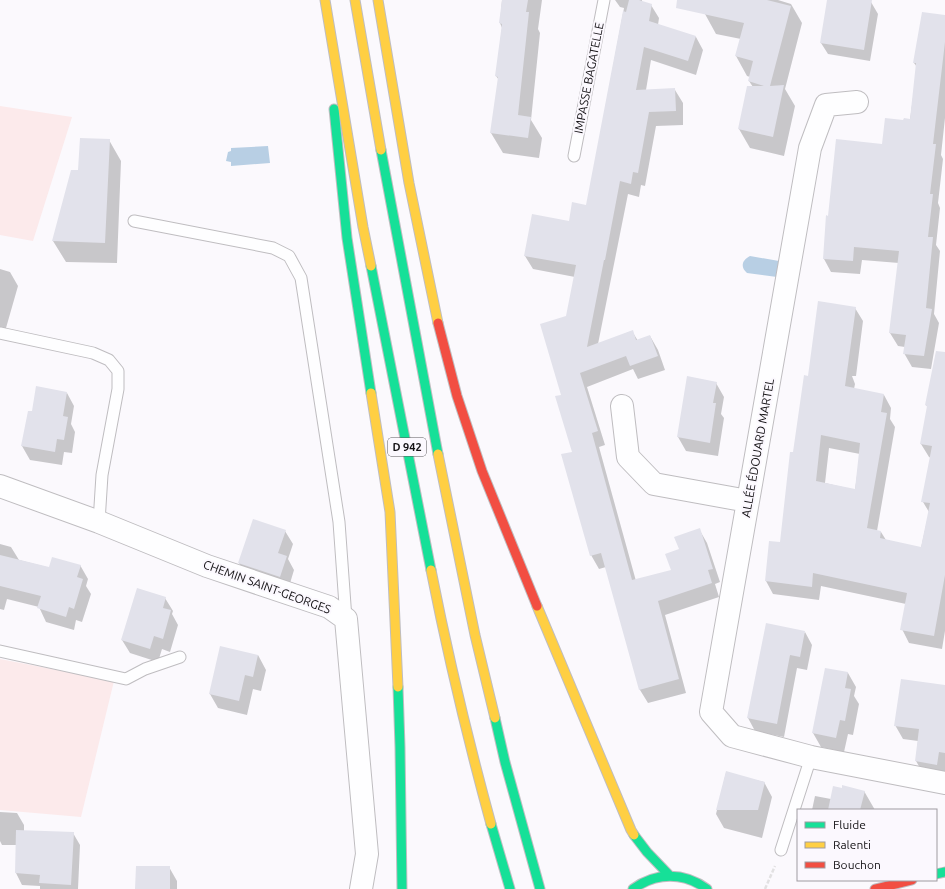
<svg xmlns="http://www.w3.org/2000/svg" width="945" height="889" font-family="Ubuntu,sans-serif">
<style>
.green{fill:#fceaeb}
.water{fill:#b8cfe4}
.shadow{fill:#0003;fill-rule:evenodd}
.building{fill:#e2e2eb;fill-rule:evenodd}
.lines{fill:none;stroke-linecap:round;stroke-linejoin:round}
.lane-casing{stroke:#bfbdc0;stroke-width:13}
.street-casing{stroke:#bfbdc0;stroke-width:24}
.fast-casing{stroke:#bfbdc0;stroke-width:11}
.slow-casing{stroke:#bfbdc0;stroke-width:11}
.jam-casing{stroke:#bfbdc0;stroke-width:11}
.path{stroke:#e2e1e2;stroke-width:2.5;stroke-dasharray:4 2;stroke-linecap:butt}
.lane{stroke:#fefeff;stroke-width:11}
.street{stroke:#fefeff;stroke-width:22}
.fast{stroke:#16e098;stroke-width:9}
.slow{stroke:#ffcf43;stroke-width:9}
.jam{stroke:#f24e42;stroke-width:9}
.labels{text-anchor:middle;stroke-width:4;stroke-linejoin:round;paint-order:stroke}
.shield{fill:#fbf8fe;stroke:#59575b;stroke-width:1}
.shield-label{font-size:11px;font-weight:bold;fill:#141215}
.street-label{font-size:12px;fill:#141215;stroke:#fbf8fe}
</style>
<rect width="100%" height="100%" fill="#fbf9fd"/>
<path class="green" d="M 0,106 L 72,117 L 33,241 L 0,235 Z
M 0,659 L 114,681 L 81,817 L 0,810 Z"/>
<path class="water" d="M 268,146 L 270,163 L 231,166 L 231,162 L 226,161 L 228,152 L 231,151 L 231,148 Z
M 750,256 L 779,261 L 781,264 L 777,277 L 747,273 C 740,267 742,260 750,256 Z"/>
<path class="shadow" d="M 502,0 L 542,0 L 538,29 L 540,33 L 531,120 L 542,138 L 539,158 L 503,153 L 491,133 L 499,80 L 496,76 L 502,28 L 500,23 Z
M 615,0 L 642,0 L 642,2 L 651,5 L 659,18 L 658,25 L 696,37 L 703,50 L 696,75 L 651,60 L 646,90 L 675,90 L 683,103 L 683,125 L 656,126 L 645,186 L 641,185 L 639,197 L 628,194 L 598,344 L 632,331 L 638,341 L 650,336 L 658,350 L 665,370 L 638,379 L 633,369 L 587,387 L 605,445 L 599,447 L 636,581 L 672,571 L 680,549 L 699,529 L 707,543 L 720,582 L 715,584 L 719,597 L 665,615 L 686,693 L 648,703 L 640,690 L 606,567 L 599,569 L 591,555 L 563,395 L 567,317 L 575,277 L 533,269 L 525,256 L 569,222 L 587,206 L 624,8 L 620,7 Z
M 708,0 L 778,0 L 791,4 L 802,23 L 785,89 L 795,106 L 784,156 L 750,148 L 739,129 L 753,87 L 749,81 L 750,77 L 747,76 L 736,56 L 741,39 L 716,34 L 705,14 Z
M 828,0 L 859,0 L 871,2 L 878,14 L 870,61 L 828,54 L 821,43 Z
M 945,16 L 945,118 L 941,155 L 943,159 L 938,203 L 940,208 L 936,245 L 940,251 L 934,314 L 939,323 L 931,369 L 912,367 L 904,353 L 905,347 L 898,346 L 890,333 L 899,263 L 862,260 L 860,274 L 831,272 L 824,259 L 829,217 L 883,145 L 904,121 L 910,120 L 917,67 L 914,63 Z
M 109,140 L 121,161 L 117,263 L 66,262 L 53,241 L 79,171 Z
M 0,269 L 10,272 L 18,286 L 4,335 L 0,333 Z
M 855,308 L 863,321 L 856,376 L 852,376 L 855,384 L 854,389 L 884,395 L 891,408 L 890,419 L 895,427 L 877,531 L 881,532 L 886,540 L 921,548 L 929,512 L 923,502 L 931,458 L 929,457 L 921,444 L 928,408 L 926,405 L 945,387 L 945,631 L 942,649 L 909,643 L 902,629 L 906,604 L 821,586 L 819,600 L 773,594 L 766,581 L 781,543 L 794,453 L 808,377 ZM 829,448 L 860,454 L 855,490 L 825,483 Z
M 716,383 L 724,397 L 721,414 L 724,418 L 718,456 L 686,451 L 678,437 Z
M 67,393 L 74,406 L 71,424 L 75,432 L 72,453 L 64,452 L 62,465 L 30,460 L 22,446 L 33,412 Z
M 285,531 L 293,544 L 288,559 L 294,570 L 288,590 L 247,577 L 239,563 Z
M 0,544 L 11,547 L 19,560 L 50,568 L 80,565 L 88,579 L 86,586 L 91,594 L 82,622 L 76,620 L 74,630 L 46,622 L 39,607 L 7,599 L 4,610 L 0,609 Z
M 165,598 L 173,611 L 172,614 L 178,625 L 170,652 L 162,649 L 158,662 L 130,653 L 122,640 Z
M 805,632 L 812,645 L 807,670 L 797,668 L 784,737 L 755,731 L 748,718 Z
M 258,655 L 266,670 L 261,691 L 253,689 L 247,715 L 218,708 L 210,694 Z
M 826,669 L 848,673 L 856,687 L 854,696 L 859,704 L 853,735 L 848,734 L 844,752 L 821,747 L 813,733 Z
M 945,696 L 945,774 L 924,775 L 916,761 L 918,741 L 903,739 L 895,725 Z
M 726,773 L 764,782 L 772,797 L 762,838 L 724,828 L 716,814 Z
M 864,791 L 875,810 L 812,810 L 815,796 L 831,799 Z
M 0,812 L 17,813 L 24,825 L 24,831 L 73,833 L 80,845 L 78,889 L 40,889 L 40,886 L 22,885 L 16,873 L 17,845 L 2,845 L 0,841 Z
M 169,867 L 177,881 L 177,889 L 136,889 Z"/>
<path class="building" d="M 502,0 L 528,0 L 526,12 L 529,12 L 518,115 L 531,117 L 528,138 L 490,133 L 498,77 L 495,76 L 502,24 L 499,23 Z
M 629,0 L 639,0 L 652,4 L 649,21 L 696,36 L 688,61 L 644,47 L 636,90 L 675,88 L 676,111 L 649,112 L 638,173 L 633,172 L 631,184 L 620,181 L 605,260 L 604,260 L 587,347 L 633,330 L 636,340 L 650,335 L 658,356 L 630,366 L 626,356 L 580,373 L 598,431 L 592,433 L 632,580 L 671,570 L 665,554 L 679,549 L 674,537 L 700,528 L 713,569 L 708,570 L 712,583 L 658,601 L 679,679 L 639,690 L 601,553 L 590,556 L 561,454 L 572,452 L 555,396 L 561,395 L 540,324 L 566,316 L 576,265 L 524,256 L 532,214 L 569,221 L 572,202 L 586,205 L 623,11 L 626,12 Z
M 677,0 L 767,0 L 791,6 L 770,86 L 784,85 L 773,137 L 738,129 L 747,86 L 764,86 L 748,81 L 753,61 L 735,56 L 744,23 L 676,8 Z
M 827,0 L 872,0 L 864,50 L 820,43 Z
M 922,12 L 945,15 L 945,42 L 933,144 L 936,144 L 930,194 L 933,194 L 928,237 L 933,237 L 926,308 L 932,309 L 924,356 L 903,354 L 906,335 L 889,333 L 899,251 L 854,247 L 853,261 L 823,259 L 826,215 L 828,216 L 836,139 L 882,144 L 885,118 L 903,120 L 904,118 L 910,119 L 916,63 L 913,63 Z
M 80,138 L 110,139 L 105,243 L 52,241 L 71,170 L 78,170 Z
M 818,301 L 856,307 L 845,386 L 884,394 L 881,412 L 887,413 L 867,528 L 881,531 L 880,538 L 921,547 L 930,503 L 921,502 L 932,446 L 920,444 L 927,406 L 925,405 L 936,351 L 945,352 L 945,575 L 934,636 L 900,630 L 907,593 L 813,573 L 812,587 L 765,581 L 769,541 L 780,542 L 790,452 L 793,452 L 804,375 L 808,376 ZM 821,435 L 860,443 L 855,489 L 816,481 Z
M 687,376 L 717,382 L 713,403 L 716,403 L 710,443 L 677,437 Z
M 36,386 L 67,392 L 63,416 L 68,417 L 64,440 L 57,439 L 55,452 L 21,446 L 28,411 L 32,411 Z
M 253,519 L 286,530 L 278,553 L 287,556 L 280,577 L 238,563 Z
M 0,555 L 49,567 L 52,557 L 81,565 L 77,577 L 83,579 L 74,609 L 69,607 L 66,617 L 37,608 L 41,596 L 0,586 Z
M 137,588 L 166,597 L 163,608 L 171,610 L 163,639 L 154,636 L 150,649 L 121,640 Z
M 766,623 L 805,631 L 800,657 L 790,655 L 777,724 L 747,718 Z
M 220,646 L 258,655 L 253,677 L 245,675 L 239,701 L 209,694 Z
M 825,668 L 848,672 L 845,688 L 851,689 L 845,721 L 840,720 L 836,738 L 812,733 Z
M 901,679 L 945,685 L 945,753 L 939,752 L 937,765 L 915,761 L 919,729 L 894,726 Z
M 726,771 L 765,782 L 758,810 L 716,810 Z
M 842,785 L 865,791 L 860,810 L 828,810 L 833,786 L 842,788 Z
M 16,830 L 74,832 L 71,885 L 39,883 L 40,875 L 15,873 Z
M 136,866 L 170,866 L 170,889 L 135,889 Z"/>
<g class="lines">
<defs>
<path id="lane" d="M 574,156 L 604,0
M 134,221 L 273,248 L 289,256 L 301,278 L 339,522 L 346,619
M 0,333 L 93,353 L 109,360 L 118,371 L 118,389 L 102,475 L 99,522
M 0,651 L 126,679 L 145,669 L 180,657
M 781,850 L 811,757"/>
<path id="street" d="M 857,102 L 826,105 L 810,148 L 711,712 L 732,736 L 811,757 L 945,783
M 622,406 L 628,457 L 654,484 L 748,501
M 0,486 L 99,522 L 207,566 L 329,607 L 346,619 L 367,854 L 361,889"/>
<path id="fast" d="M 334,109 L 347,238 L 371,393
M 381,150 L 438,454
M 371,266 L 431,570
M 398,687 L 400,747 L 402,889
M 495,718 L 505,762 L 540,889
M 491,824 L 510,889
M 634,835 L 647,852 L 670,876
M 936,874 L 945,872
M 633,889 C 656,872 684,872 707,889"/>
<path id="slow" d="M 325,0 L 363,227 L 371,266
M 355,0 L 381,150
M 378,0 L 409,183 L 438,323
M 371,393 L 390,512 L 398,687
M 438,454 L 475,635 L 495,718
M 431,570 C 448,656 468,740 491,824
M 537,606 L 631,830 L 634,835"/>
<path id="jam" d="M 438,323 L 457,396 L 482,471 L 537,606
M 875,889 L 912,880"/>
</defs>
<use href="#lane" class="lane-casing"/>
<use href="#street" class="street-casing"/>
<use href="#fast" class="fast-casing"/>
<use href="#slow" class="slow-casing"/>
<use href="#jam" class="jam-casing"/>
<path class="path" d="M 765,889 L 775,866"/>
<use href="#lane" class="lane"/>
<use href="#street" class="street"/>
<use href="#fast" class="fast"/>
<use href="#slow" class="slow"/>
<use href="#jam" class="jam"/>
</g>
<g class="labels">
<rect class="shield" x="388" y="438" width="38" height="18" rx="3"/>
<g class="shield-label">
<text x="407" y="451">D 942</text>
</g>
<g class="street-label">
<text transform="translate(589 78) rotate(-79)" y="4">IMPASSE BAGATELLE</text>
<text transform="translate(758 448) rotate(-80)" y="4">ALLÉE ÉDOUARD MARTEL</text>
<text transform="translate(267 587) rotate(20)" y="4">CHEMIN SAINT-GEORGES</text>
</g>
</g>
<rect x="797" y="809" width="140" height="72" fill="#fbf8fe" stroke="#9f9ca1"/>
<rect x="805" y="822" width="20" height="6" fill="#16e098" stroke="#9f9ca1"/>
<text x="833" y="829" font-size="12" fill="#141215">Fluide</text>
<rect x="805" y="842" width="20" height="6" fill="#ffcf43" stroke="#9f9ca1"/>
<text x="833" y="849" font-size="12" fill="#141215">Ralenti</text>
<rect x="805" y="862" width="20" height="6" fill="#f24e42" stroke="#9f9ca1"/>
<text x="833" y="869" font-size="12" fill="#141215">Bouchon</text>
</svg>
